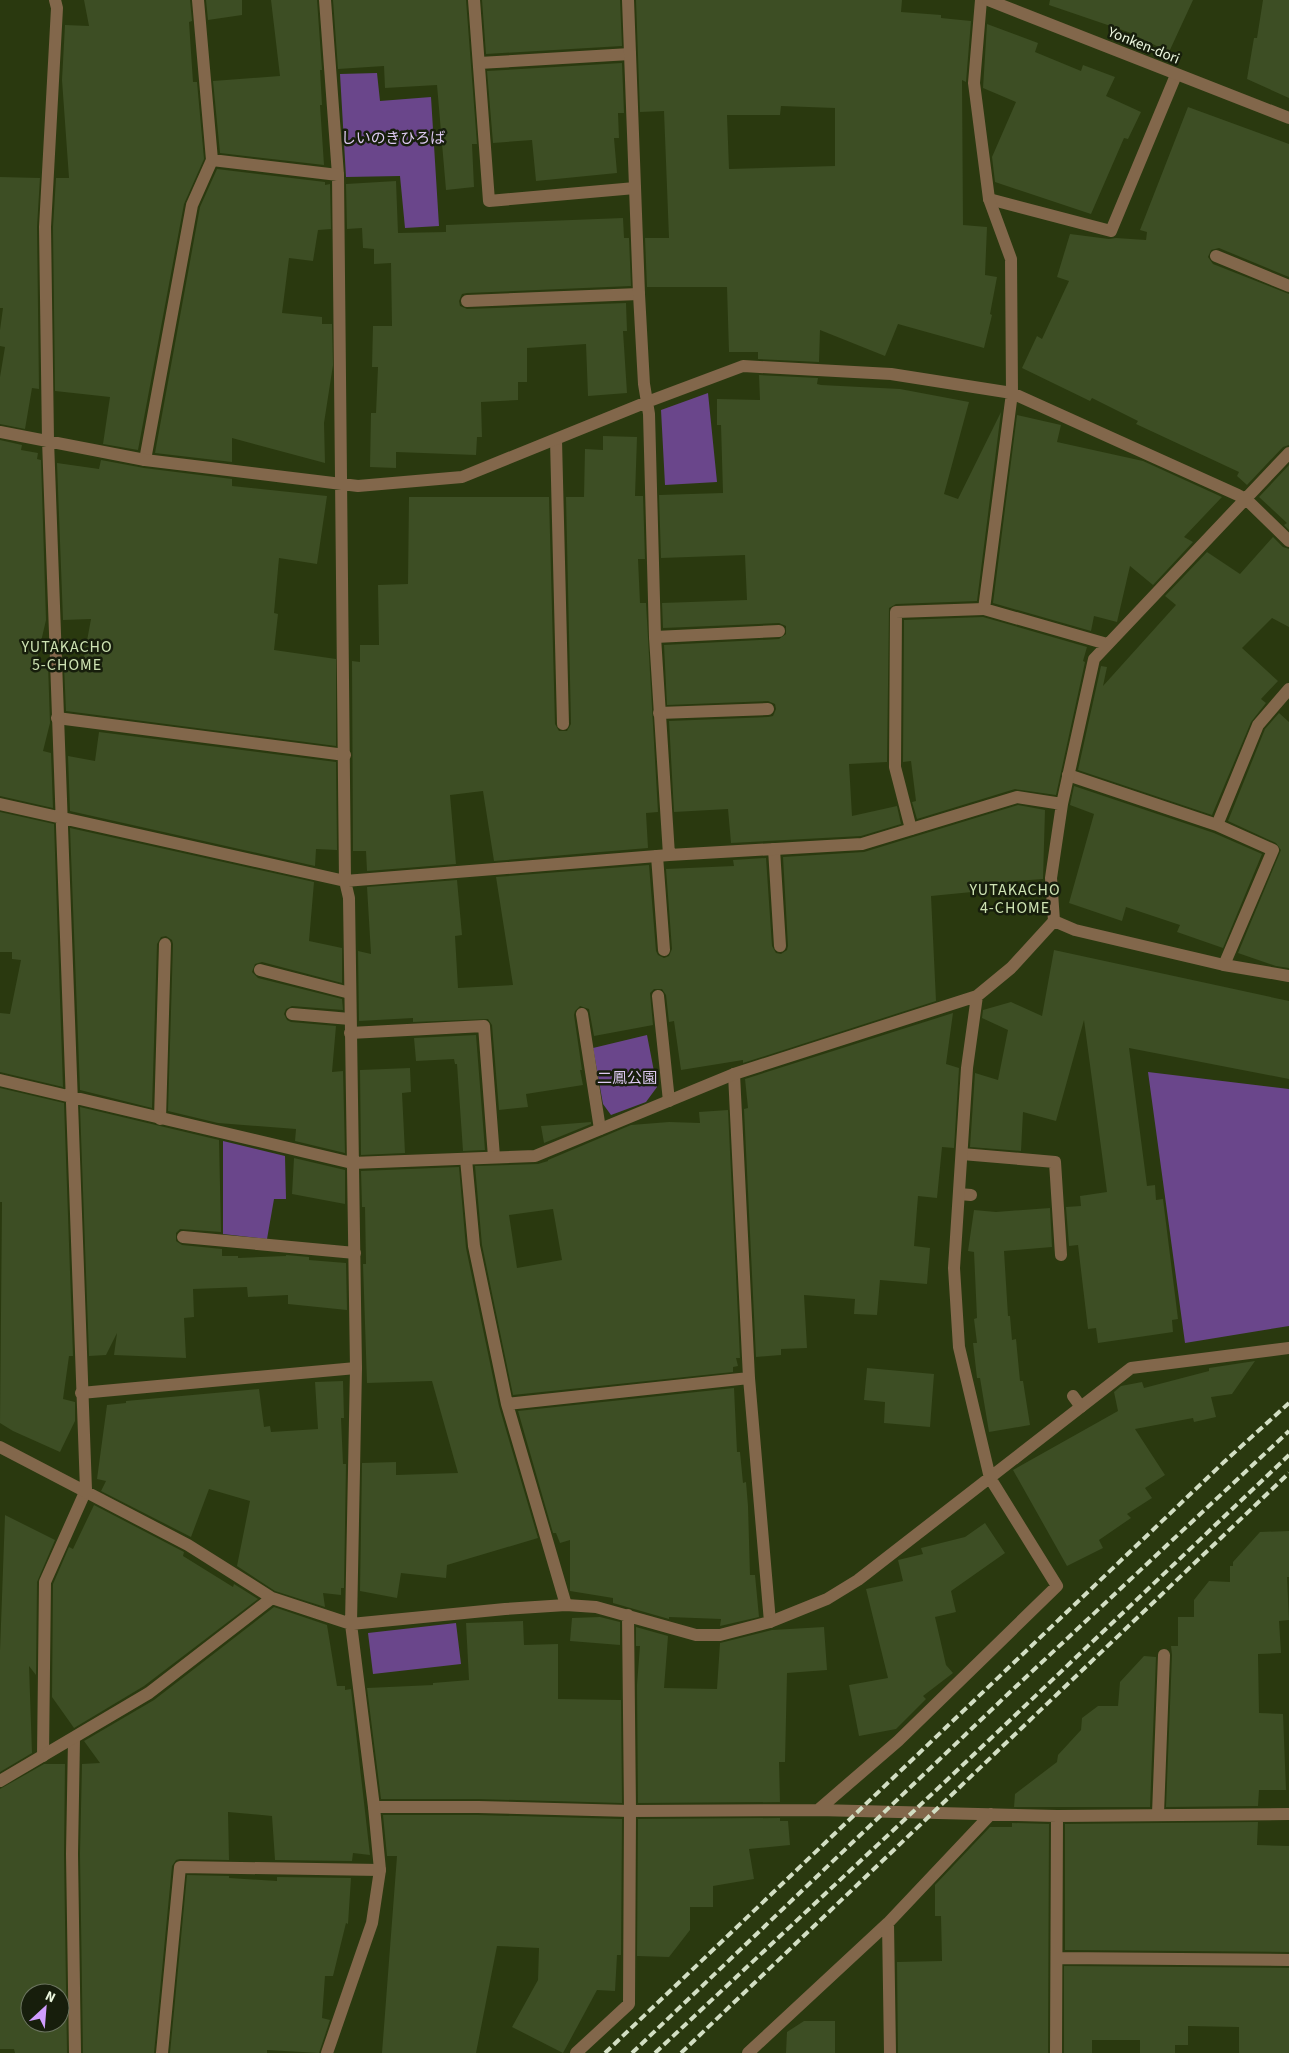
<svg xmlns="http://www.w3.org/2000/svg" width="1289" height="2053" font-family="'Source Sans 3','Noto Sans JP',sans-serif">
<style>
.green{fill:#6a468b}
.building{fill:#3d4e24;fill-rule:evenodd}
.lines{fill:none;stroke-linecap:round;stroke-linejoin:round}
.service{stroke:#82674b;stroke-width:12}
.minor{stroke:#82674b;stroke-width:12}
.tertiary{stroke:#82674b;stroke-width:12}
.rail{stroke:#d2dec3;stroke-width:4;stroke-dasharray:8 4;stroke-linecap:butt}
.labels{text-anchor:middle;stroke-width:5;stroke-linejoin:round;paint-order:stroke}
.street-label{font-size:15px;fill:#ecf7df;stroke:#171e0c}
.park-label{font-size:15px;fill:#ddc9f2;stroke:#171e0c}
.neighbourhood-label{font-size:16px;letter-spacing:1px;fill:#cee3b3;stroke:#171e0c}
</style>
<rect width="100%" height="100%" fill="#2a390f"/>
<path class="green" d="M 377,73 L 380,101 L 431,97 L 439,226 L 405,228 L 400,176 L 346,177 L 340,74 Z
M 708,393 L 717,482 L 665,485 L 661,410 Z
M 647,1035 L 657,1087 L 646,1102 L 611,1115 L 603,1104 L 593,1048 Z
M 1148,1072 L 1289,1089 L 1289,1326 L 1185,1343 Z
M 223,1141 L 285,1156 L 286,1199 L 274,1199 L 267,1239 L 223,1234 Z
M 456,1623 L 461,1664 L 373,1674 L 368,1633 Z"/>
<path class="building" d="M 84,0 L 190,0 L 192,21 L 189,22 L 193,82 L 197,82 L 204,159 L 184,204 L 138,450 L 103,444 L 110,397 L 55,391 L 53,227 L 56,178 L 69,178 L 62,80 L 65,25 L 89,26 Z
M 206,0 L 242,0 L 242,15 L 208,20 Z
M 271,0 L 317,0 L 322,70 L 320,70 L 322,105 L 320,105 L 324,165 L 220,153 L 213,81 L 280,76 Z
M 333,0 L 466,0 L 477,144 L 472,144 L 474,187 L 446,190 L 437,85 L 385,88 L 384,66 L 338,69 Z
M 482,0 L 620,0 L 622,46 L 486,54 Z
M 636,0 L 902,0 L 901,12 L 941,15 L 941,18 L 971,21 L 966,82 L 962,80 L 963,225 L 987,227 L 985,275 L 997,277 L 990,314 L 992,315 L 984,348 L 898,324 L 885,356 L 820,330 L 819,362 L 758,359 L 758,352 L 729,352 L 727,287 L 647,287 L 645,238 L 669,238 L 664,111 L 640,112 ZM 781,106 L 835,108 L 835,166 L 729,169 L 727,115 L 780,115 Z
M 1050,0 L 1193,0 L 1169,52 L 1134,35 L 1134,34 L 1049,5 Z
M 1263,0 L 1289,0 L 1289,98 L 1247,79 L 1254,38 L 1257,38 Z
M 987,24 L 1038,43 L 1035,52 L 1081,71 L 1083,65 L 1115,77 L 1106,96 L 1141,112 L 1128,139 L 1124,138 L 1091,214 L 995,182 L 992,157 L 1016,102 L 983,88 Z
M 622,63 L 624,113 L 618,113 L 619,138 L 614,138 L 617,173 L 536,181 L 532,140 L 493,143 L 487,71 Z
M 1188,107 L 1289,144 L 1289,277 L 1219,248 L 1211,250 L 1208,257 L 1213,264 L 1289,294 L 1289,445 L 1283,447 L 1247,485 L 1237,476 L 1239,472 L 1136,424 L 1138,421 L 1092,398 L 1090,401 L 1022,368 L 1037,336 L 1042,339 L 1069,281 L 1057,277 L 1070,234 L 1109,239 L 1116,238 L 1146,240 L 1147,232 L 1140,230 Z
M 217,169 L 325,182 L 325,185 L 330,184 L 331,229 L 318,230 L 313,261 L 289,258 L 282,313 L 322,317 L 322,324 L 332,324 L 333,365 L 324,423 L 325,463 L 232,438 L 232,462 L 155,453 L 200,207 Z
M 0,177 L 40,178 L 37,227 L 39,389 L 32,388 L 25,429 L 0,424 L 0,377 L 5,347 L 0,346 L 0,330 L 3,308 L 0,308 Z
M 396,181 L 398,233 L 446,232 L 446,225 L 623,218 L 624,238 L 629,238 L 631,286 L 467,293 L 462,294 L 459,301 L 460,306 L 467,309 L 626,303 L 627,331 L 623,331 L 627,393 L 588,396 L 586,344 L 527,348 L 527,382 L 518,382 L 518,400 L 481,402 L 482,437 L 477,437 L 476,455 L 396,452 L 396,468 L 370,467 L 371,413 L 376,413 L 378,367 L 372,367 L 373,326 L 392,326 L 391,263 L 374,264 L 374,249 L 363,248 L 362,228 L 347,229 L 346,184 Z
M 759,375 L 818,378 L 817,384 L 821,385 L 900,389 L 969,402 L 944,494 L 958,499 L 1001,412 L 977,601 L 896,604 L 889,608 L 887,762 L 849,764 L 852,816 L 897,806 L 901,824 L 861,836 L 731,843 L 728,809 L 674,812 L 669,721 L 768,717 L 773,716 L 776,709 L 775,704 L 768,701 L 667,705 L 664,645 L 779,639 L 786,634 L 786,626 L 779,623 L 663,628 L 662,603 L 747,600 L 745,555 L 661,558 L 659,495 L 723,493 L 721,425 L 717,425 L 717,399 L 760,400 Z
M 1017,415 L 1061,425 L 1057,442 L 1143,461 L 1222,497 L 1184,537 L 1193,542 L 1153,585 L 1130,566 L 1117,622 L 1094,616 L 1091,631 L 993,603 Z
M 603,436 L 637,437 L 635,496 L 643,496 L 645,559 L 638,559 L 640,603 L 646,603 L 658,812 L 646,813 L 648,848 L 494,861 L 483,791 L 450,795 L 456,864 L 367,871 L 366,851 L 353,851 L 352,661 L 360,662 L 360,645 L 379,645 L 378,585 L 408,584 L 409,497 L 549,497 L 555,724 L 559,731 L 567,731 L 571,724 L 566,497 L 584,497 L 585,449 L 603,450 Z
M 0,440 L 22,445 L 21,450 L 38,453 L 37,459 L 41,460 L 46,620 L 36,663 L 48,664 L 50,723 L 43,751 L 51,753 L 53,808 L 0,796 Z
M 101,460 L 144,468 L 232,479 L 232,486 L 327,496 L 317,564 L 279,558 L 274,613 L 278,614 L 274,650 L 336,659 L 336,746 L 66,711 L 64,666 L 82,668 L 91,619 L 63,620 L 57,463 L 99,469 Z
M 1289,465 L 1289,530 L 1284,525 L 1287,523 L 1259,497 Z
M 1273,537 L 1283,547 L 1289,549 L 1289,627 L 1272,618 L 1242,648 L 1278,681 L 1261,699 L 1266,703 L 1251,722 L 1212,815 L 1078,770 L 1101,666 L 1107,667 L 1103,686 L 1176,605 L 1165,596 L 1207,552 L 1240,574 Z
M 983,617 L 1087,647 L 1083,661 L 1085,662 L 1056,795 L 1015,789 L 917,819 L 912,802 L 916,801 L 911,761 L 903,762 L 904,620 Z
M 1279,713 L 1289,722 L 1289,968 L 1276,966 L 1238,953 L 1281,850 L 1276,843 L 1228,821 L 1265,729 Z
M 99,732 L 336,762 L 337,850 L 316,849 L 315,866 L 70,811 L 68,756 L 95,761 Z
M 1074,786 L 1214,833 L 1262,854 L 1223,948 L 1177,932 L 1180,925 L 1126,907 L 1122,921 L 1069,903 L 1094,814 L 1070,805 Z
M 1018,805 L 1045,810 L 1043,879 L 1004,882 L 1004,883 L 972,887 L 972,892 L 931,896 L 936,1001 L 743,1063 L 743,1060 L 681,1070 L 674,1021 L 669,1022 L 666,995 L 662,989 L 654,989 L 650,993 L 653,1025 L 594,1036 L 589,1009 L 580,1006 L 575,1011 L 574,1015 L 582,1070 L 580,1070 L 583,1085 L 526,1094 L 528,1107 L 499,1110 L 492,1025 L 488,1019 L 413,1022 L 413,1018 L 359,1021 L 358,951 L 371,954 L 367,887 L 457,880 L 462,935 L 455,936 L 458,988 L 513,985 L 496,877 L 649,865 L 656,951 L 658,955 L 664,958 L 669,956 L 672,949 L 666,869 L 734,866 L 733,860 L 766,858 L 772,946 L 776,953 L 781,954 L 787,950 L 788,946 L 783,857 L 864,852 Z
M 0,812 L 54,824 L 63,1087 L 0,1072 L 0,1013 L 10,1014 L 21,960 L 12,959 L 12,952 L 0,952 Z
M 70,828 L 314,882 L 309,941 L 342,948 L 342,983 L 262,962 L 255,964 L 252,972 L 258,978 L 342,999 L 343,1010 L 292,1006 L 286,1009 L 284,1014 L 287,1020 L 291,1022 L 336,1026 L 332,1072 L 343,1071 L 345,1153 L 295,1141 L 296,1129 L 218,1123 L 168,1111 L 173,944 L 172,940 L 166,936 L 161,937 L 157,944 L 152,1108 L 80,1090 Z
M 1054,950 L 1289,1001 L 1289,1079 L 1129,1048 L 1147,1186 L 1155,1185 L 1156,1200 L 1163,1199 L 1178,1319 L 1172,1320 L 1173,1332 L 1098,1343 L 1096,1328 L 1088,1329 L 1078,1245 L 1069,1246 L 1066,1207 L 1081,1206 L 1080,1196 L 1107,1192 L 1084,1020 L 1056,1121 L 1023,1112 L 1021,1151 L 970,1147 L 975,1073 L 998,1080 L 1008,1030 L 982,1018 L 983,1010 L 1011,1002 L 1042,1016 Z
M 953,1013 L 946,1064 L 959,1068 L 954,1148 L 942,1147 L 937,1198 L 918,1196 L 914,1246 L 930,1248 L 927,1284 L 880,1280 L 877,1315 L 854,1314 L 855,1299 L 804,1295 L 807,1348 L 781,1349 L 781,1355 L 756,1357 L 744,1109 L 748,1108 L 745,1079 Z
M 476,1035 L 485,1150 L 463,1151 L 457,1064 L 455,1064 L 454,1059 L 416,1061 L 414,1038 Z
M 410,1068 L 411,1092 L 402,1093 L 405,1153 L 361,1155 L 360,1070 Z
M 0,1088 L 64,1103 L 73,1356 L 69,1356 L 63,1399 L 75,1402 L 75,1421 L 60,1452 L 13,1431 L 0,1423 L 2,1202 L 0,1202 Z
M 80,1107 L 219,1140 L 221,1232 L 180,1229 L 176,1233 L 176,1241 L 182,1245 L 222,1249 L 222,1256 L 238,1256 L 238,1258 L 286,1256 L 286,1255 L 309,1257 L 309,1260 L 346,1263 L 347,1310 L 288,1304 L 288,1295 L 248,1297 L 247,1287 L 193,1289 L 194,1317 L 184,1318 L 186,1358 L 114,1355 L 117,1333 L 106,1355 L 89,1356 Z
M 728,1110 L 740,1358 L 736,1358 L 738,1366 L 733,1367 L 733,1372 L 513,1395 L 482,1245 L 475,1166 L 538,1164 L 548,1161 L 548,1160 L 631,1125 L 669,1122 L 700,1123 L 699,1112 ZM 553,1209 L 562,1260 L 517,1268 L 509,1215 Z
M 591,1122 L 591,1124 L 544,1143 L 541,1126 Z
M 294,1158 L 345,1170 L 345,1204 L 292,1194 Z
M 459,1167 L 466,1248 L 499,1406 L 538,1538 L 447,1565 L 446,1578 L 401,1573 L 397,1598 L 360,1591 L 362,1463 L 396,1462 L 396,1475 L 458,1473 L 432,1381 L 367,1383 L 363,1264 L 366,1264 L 365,1207 L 362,1207 L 361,1171 Z
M 1050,1208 L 1052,1247 L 1004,1251 L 1008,1316 L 1010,1316 L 1012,1340 L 1016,1339 L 1020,1381 L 1023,1381 L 1030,1425 L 989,1432 L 980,1378 L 977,1378 L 973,1343 L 977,1343 L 974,1319 L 977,1318 L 974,1252 L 968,1251 L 974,1210 L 996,1212 Z
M 1255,1361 L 1232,1394 L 1211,1397 L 1216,1417 L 1194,1422 L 1193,1418 L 1135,1429 L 1165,1475 L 1145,1488 L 1152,1498 L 1127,1514 L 1131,1518 L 1099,1540 L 1103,1548 L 1067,1566 L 1013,1470 L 1118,1411 L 1114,1392 L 1121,1386 L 1142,1382 L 1144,1388 L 1209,1371 L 1209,1368 Z
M 867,1368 L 934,1374 L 930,1427 L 884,1423 L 885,1402 L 864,1400 Z
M 343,1381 L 344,1418 L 341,1418 L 343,1464 L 346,1464 L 344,1588 L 341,1588 L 341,1595 L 323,1593 L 325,1607 L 275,1591 L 237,1566 L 250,1501 L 209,1489 L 191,1537 L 101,1491 L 106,1481 L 97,1479 L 107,1405 L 126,1403 L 126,1401 L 259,1389 L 264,1427 L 270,1426 L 271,1432 L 318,1429 L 315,1382 Z
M 734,1388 L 737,1452 L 740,1452 L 743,1483 L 746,1482 L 748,1506 L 750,1575 L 755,1575 L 759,1617 L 720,1626 L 721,1619 L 669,1617 L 669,1619 L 613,1603 L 613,1598 L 570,1591 L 570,1540 L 560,1543 L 556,1533 L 553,1533 L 518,1411 Z
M 94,1505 L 184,1552 L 183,1556 L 233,1587 L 234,1584 L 258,1599 L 144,1686 L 74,1728 L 52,1697 L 53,1584 L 69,1547 L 73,1549 Z
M 5,1515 L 55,1540 L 37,1582 L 36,1675 L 29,1666 L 32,1753 L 0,1772 L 0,1651 Z
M 985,1523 L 1005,1553 L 951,1591 L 956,1612 L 935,1617 L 946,1665 L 953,1673 L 923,1696 L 926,1699 L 896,1729 L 859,1736 L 849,1685 L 888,1678 L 866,1589 L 903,1581 L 898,1560 L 923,1554 L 921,1548 L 965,1537 Z
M 1289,1531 L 1289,1577 L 1287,1577 L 1289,1620 L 1279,1621 L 1281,1653 L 1258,1654 L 1259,1713 L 1283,1714 L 1286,1790 L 1259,1790 L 1258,1806 L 1166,1807 L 1172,1655 L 1171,1646 L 1178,1646 L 1178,1617 L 1194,1617 L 1194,1600 L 1209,1581 L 1230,1582 L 1230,1566 L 1233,1566 L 1233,1562 L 1260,1532 Z
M 274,1607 L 327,1625 L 337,1686 L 345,1686 L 345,1690 L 351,1689 L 370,1855 L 353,1853 L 352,1861 L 275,1860 L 272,1816 L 228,1812 L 229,1860 L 180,1859 L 176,1860 L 172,1866 L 154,2053 L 83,2053 L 80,1854 L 82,1764 L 100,1763 L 84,1741 L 154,1700 Z
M 600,1617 L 620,1622 L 620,1645 L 570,1641 L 572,1618 Z
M 523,1621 L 524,1645 L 558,1644 L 558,1699 L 621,1700 L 622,1803 L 478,1799 L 381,1799 L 367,1688 L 433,1685 L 433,1683 L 469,1680 L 466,1623 Z
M 636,1627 L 668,1636 L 664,1688 L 717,1689 L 720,1643 L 772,1630 L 824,1627 L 827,1670 L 787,1673 L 785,1762 L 779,1762 L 780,1802 L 638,1803 L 637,1685 L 640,1646 L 636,1646 Z
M 1144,1656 L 1156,1657 L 1150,1807 L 1014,1807 L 1015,1794 L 1057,1762 L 1058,1755 L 1081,1730 L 1082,1718 L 1098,1706 L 1118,1706 L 1120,1682 Z
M 44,1764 L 65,1764 L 64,1854 L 67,2053 L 15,2053 L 14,2049 L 0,2049 L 0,1789 ZM 30,1993 L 60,1993 L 60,2023 L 30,2023 Z
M 383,1815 L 478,1815 L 622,1819 L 621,1955 L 617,1955 L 615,1991 L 597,1990 L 563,2053 L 512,2027 L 538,1980 L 539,1948 L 497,1946 L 476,2053 L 382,2053 L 397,1856 L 387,1856 Z
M 780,1818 L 780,1821 L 788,1821 L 790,1845 L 749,1849 L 754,1879 L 713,1886 L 713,1907 L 690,1907 L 690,1930 L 669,1957 L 637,1956 L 638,1819 Z
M 1258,1822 L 1257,1845 L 1289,1846 L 1289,1952 L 1065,1950 L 1065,1824 Z
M 1012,1823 L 1049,1824 L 1048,2053 L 898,2053 L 897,1962 L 942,1961 L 941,1916 L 935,1916 L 935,1885 L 990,1827 L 1012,1827 Z
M 187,1875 L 229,1876 L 229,1878 L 277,1881 L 277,1877 L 351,1878 L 348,1924 L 346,1923 L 333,1976 L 325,1976 L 322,2018 L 330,2020 L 319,2053 L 267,2050 L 267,2053 L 170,2053 Z
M 1064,1966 L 1289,1968 L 1289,2053 L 1239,2053 L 1239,2027 L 1188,2026 L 1188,2045 L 1175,2045 L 1175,2053 L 1140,2053 L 1140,2040 L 1092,2040 L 1092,2053 L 1064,2053 Z
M 804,2021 L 835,2021 L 835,2053 L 786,2053 L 787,2032 Z"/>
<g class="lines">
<path class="service" d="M 325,0 L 338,175
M 474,0 L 489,201 L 635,188
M 479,63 L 630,54
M 989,199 L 1111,231 L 1176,75
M 1216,256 L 1289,286
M 467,301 L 639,294
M 556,440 L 563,724
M 145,460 L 192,205 L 212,160
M 655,637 L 779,631
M 659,713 L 768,709
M 57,718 L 345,755
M 1068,775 L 1217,825 L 1273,850 L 1224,965
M 1217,825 L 1258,725 L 1289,689
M 911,829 L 895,767 L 896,612 L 984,609
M 774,849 L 780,946
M 657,856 L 664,950
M 260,970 L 350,993
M 658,996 L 669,1101
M 292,1014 L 350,1019
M 582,1014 L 600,1129
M 350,1033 L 484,1026 L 494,1157
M 734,1074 L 749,1378 L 770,1622
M 160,1119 L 165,944
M 962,1154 L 1055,1162 L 1061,1255
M 466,1159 L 474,1246 L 507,1404 L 566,1605
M 959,1194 L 971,1195
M 183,1237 L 355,1253
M 81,1393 L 356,1368
M 1073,1396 L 1081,1407
M 507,1404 L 749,1378
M 74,1739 L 72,1854 L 75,2053
M 43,1756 L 45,1582 L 86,1490
M 374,1807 L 478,1807 L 630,1811
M 1158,1814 L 1164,1655
M 162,2053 L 180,1867 L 380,1870"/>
<path class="minor" d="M 55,0 L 57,8 L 45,227 L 48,440 L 86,1490
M 198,0 L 212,160 L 338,175 C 342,411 344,646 345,881 L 349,898 L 356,1368 L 351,1624 L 374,1807 L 380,1870 L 372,1923 L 327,2053
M 628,0 L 639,294 L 644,384 L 649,414 L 655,637 L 669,855
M 981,0 L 974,83 L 989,199 L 1011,259 L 1012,393 L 984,609 L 1107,644
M 0,432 L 145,460 L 358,486 L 462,477 L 647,402 L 743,366 L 891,374 L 1012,393 L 1238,495 L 1246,499 L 1289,541
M 0,804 L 345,881 L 669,855 L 862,844 L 1017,797 L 1062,804
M 1054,921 L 1075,930 L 1224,965 L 1289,976
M 0,1080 L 352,1163 L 535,1156 L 734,1074 L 977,996 L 1011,968 L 1054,921 L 1051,878 L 1062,804 L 1094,659 L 1289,453
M 0,1447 L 188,1545 L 272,1598 L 351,1624 L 505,1609 L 566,1605 L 596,1607 L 696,1635 L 720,1635 L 770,1622 L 827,1599 L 858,1580 L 1131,1368 L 1289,1348
M 0,1781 L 149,1693 L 272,1598
M 818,1810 L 898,1741 L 1057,1586 L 990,1478 L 959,1347 L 954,1268 L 967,1068 L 977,996
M 630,1811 L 818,1810 L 1057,1816 L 1289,1814
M 1057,1958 L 1289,1960
M 576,2053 L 629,2004 L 630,1811 L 628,1615
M 748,2053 L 888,1923
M 890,2053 L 888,1923 L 991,1814
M 1056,2053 L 1057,1816"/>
<path class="tertiary" d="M 988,0 L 1289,118"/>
<path class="rail" d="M 605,2053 L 1224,1462 L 1289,1403
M 632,2053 L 1009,1693 L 1289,1431
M 655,2053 L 948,1779 L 1289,1455
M 681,2053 L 1289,1473"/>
</g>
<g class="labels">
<g class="street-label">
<text transform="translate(1144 45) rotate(22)" y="5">Yonken-dori</text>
</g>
<g class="park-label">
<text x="393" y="143">しいのきひろば</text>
<text x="627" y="1083">二鳳公園</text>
</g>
<g class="neighbourhood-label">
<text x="67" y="652">YUTAKACHO<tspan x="67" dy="18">5-CHOME</tspan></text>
<text x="1015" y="895">YUTAKACHO<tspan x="1015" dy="18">4-CHOME</tspan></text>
</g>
</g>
<g transform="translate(45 2008) rotate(26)"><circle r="24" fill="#171e0c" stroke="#6c7560"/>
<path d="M0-4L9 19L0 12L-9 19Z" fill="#d09dff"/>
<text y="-8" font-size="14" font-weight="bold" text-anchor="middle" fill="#ecf7df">N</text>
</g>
</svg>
